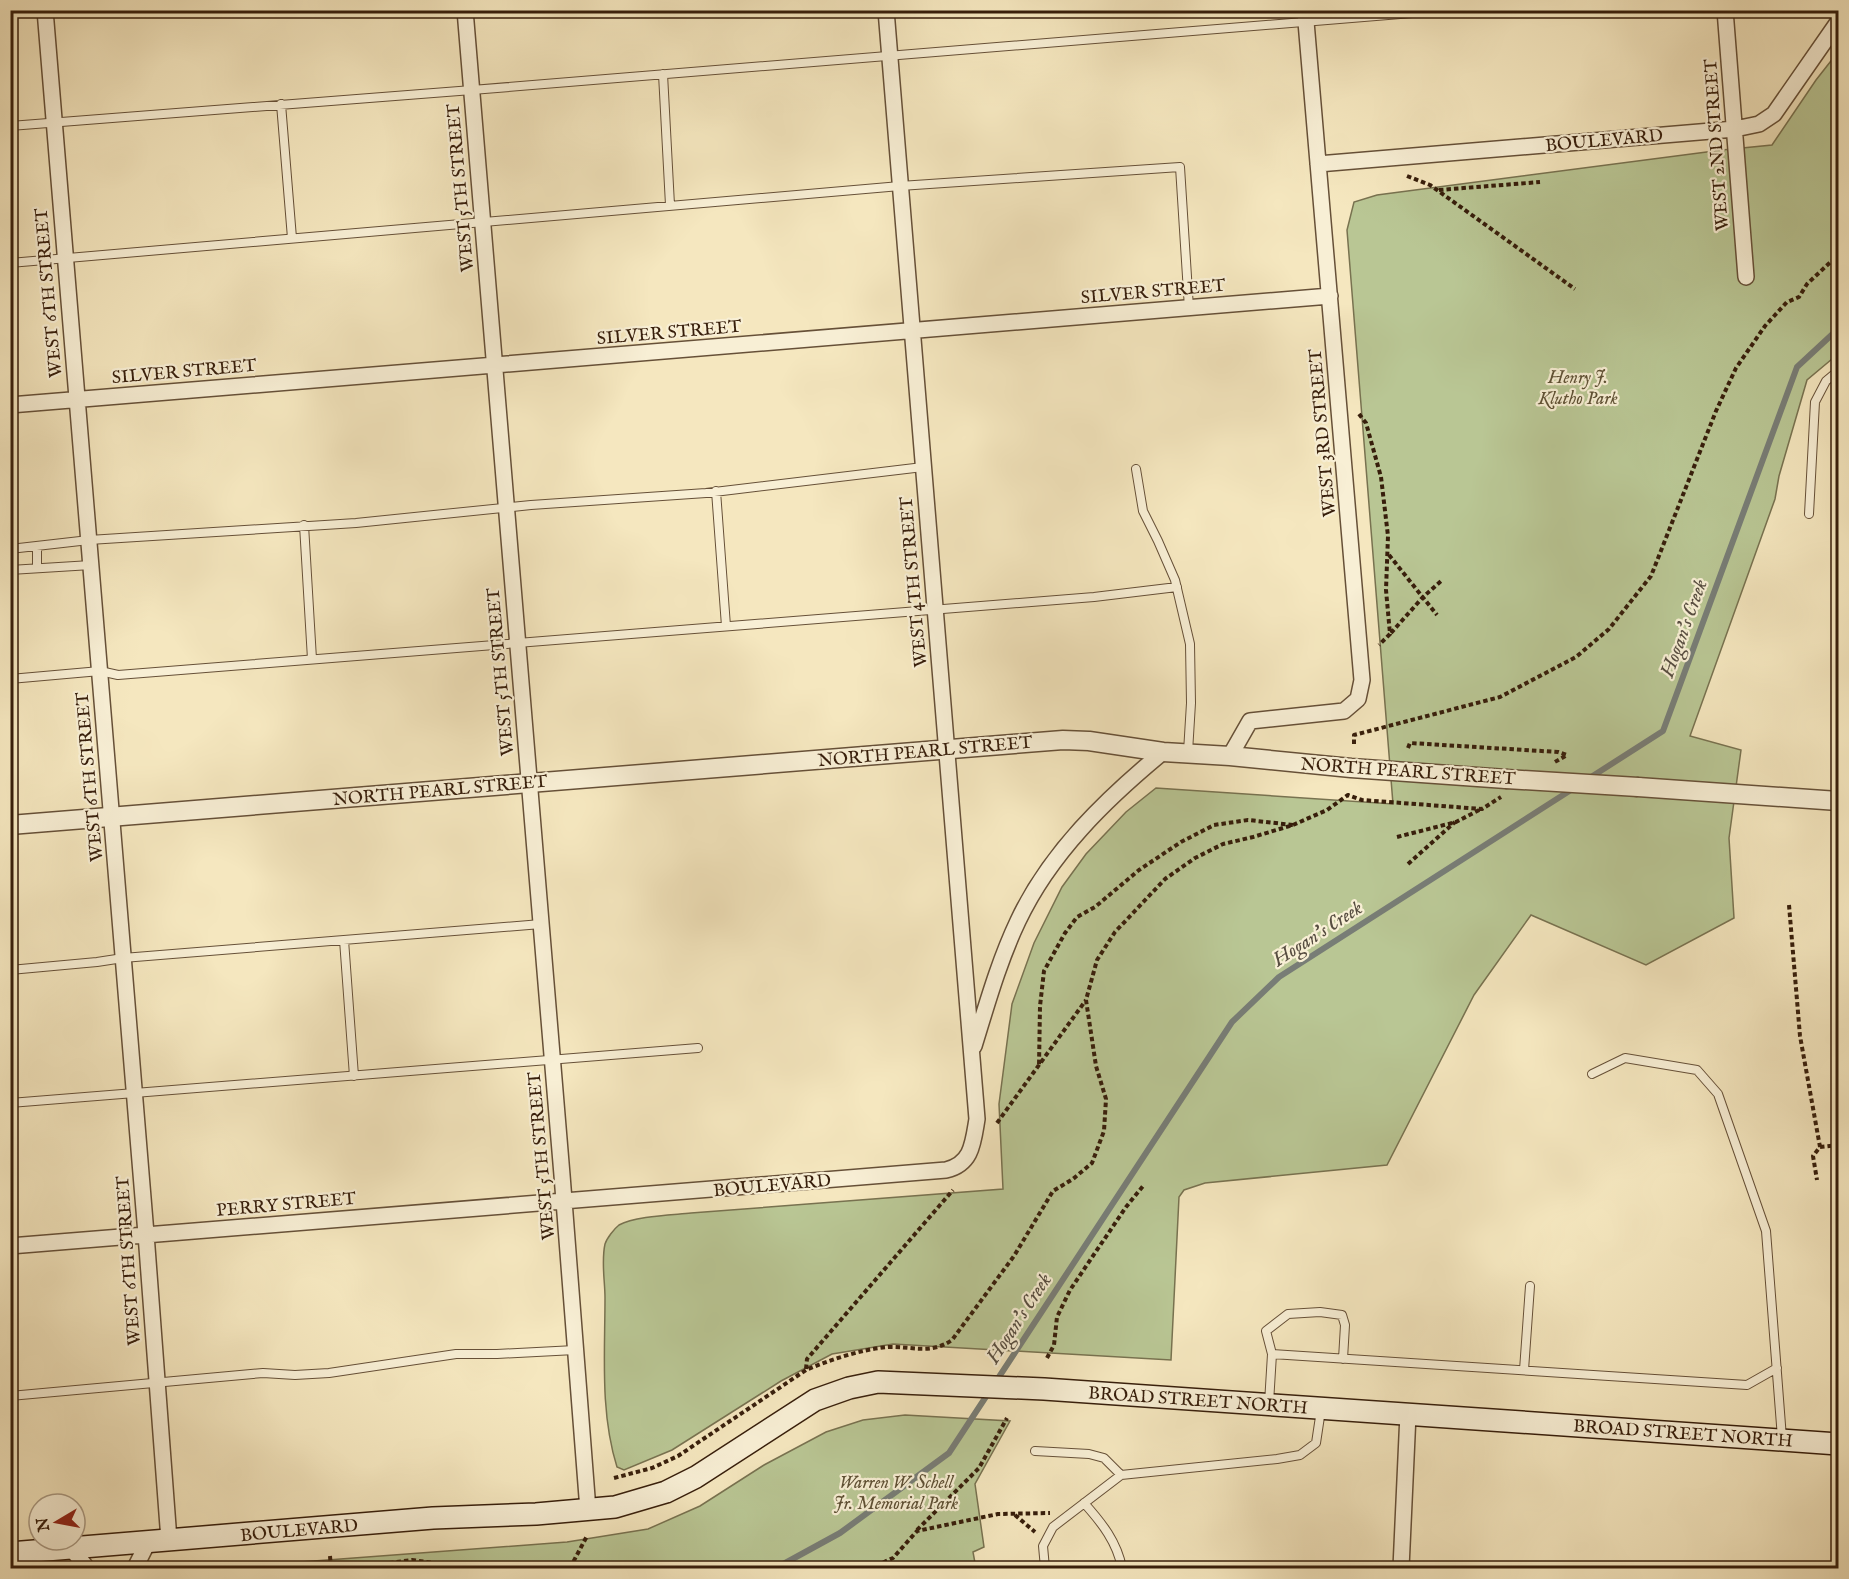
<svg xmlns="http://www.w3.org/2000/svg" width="1849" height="1579" font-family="'IM FELL English',serif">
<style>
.green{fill:#b9c694;stroke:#787250;stroke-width:1.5}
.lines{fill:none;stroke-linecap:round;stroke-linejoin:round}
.stream{stroke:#787d76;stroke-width:6}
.service-casing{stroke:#665038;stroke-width:10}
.minor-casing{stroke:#665038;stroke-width:18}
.tertiary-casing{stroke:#665038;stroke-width:21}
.secondary-casing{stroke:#371e0b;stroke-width:24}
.path{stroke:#371e0b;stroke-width:4;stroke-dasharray:4.5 3;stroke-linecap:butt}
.service{stroke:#f8efd5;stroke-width:8}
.minor{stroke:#f8efd5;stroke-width:15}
.tertiary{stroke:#f8efd5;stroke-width:18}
.secondary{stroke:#f8efd5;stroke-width:21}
.tertiary-bridge-casing{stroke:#665038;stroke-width:21;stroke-linecap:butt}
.tertiary-bridge{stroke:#f8efd5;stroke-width:18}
.labels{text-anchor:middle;stroke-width:4.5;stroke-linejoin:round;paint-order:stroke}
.street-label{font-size:18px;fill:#371e0b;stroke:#f8efd5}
.park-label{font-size:18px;font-style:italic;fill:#5e5034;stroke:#f8efd5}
.water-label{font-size:20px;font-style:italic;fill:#574d41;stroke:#f8efd5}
</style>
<rect width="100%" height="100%" fill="#f5e7bf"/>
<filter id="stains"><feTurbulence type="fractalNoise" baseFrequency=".00333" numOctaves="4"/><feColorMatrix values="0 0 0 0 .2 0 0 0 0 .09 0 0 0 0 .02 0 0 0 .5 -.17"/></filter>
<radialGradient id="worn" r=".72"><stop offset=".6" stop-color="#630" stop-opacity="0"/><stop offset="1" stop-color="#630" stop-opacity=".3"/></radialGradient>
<path class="green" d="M 1838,52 L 1838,354 L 1807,380 L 1779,476 L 1775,499 L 1690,736 L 1741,750 L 1729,838 L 1734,918 L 1646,965 L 1531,915 L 1474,995 L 1387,1165 L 1205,1183 L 1184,1190 L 1179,1197 L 1171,1360 L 893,1344 L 832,1354 L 781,1381 L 672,1450 L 624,1470 L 617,1467 C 600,1413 605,1354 605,1298 C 605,1280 601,1262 605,1244 C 607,1238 614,1229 619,1225 C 635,1216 672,1215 691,1213 L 1003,1189 L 999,1104 L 1012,1004 L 1034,943 L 1062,887 L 1086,854 L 1126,812 L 1156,788 L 1393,804 L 1347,230 L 1354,202 L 1377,195 L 1722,150 L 1772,145 L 1816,80 Z
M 905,1415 L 1010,1421 L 975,1484 L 984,1547 L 973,1552 L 975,1563 L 944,1568 L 219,1568 L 567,1542 L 648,1529 L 700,1506 L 764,1465 L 826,1432 L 863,1420 Z"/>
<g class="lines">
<path class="stream" d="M 1588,779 L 1663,731 L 1797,367 L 1838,329
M 995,1383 L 1232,1022 L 1279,977 L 1574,788
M 776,1568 L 840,1533 L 949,1453 L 989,1392"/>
<defs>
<path id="service" d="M 663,74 L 670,205
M 281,104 L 292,238
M 10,126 L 472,90 L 1449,10
M 10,263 L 900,186 L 1180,167 L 1189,308
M 1136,469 L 1143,511 L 1158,541 L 1175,580 L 1190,644 L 1191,703 L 1188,752
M 716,491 L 726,626
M 1809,514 L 1815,402 L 1826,381 L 1838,371
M 304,525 L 312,659
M 37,547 L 37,568
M 10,549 L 89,540 L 356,523 L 531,505 L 706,493 L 923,467
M 10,570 L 91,565
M 10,679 L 100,671 L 118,675 L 1094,597 L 1177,587
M 344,940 L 354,1076
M 10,970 L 97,962 L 123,958 L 541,924
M 1592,1074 L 1625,1058 L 1697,1070 L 1718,1094 L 1766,1231 L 1782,1438
M 10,1103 L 698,1048
M 1272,1354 L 1266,1331 L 1288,1314 L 1320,1312 L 1342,1315 L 1345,1325 L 1343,1359
M 1524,1370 L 1530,1286
M 10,1396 L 263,1373 L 295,1375 L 329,1373 L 456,1354 L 497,1354 L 575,1350
M 1269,1403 L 1272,1354 L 1747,1385 L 1777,1368
M 1035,1451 L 1089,1454 L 1104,1458 L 1121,1475
M 1084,1503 C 1102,1523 1117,1542 1122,1568
M 1045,1568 L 1043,1546 L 1053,1527 L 1121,1475 L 1277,1459 L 1300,1455 L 1316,1443 L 1321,1410"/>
<path id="minor" d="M 45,10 L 146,1234 L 169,1540
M 465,10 L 562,1175 L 588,1510
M 1725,10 L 1746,277
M 1318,164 L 1735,129 L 1759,124 L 1774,114 L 1838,22
M 10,405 L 1330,296
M 1230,756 L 1250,721 L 1344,711 L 1358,699 L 1362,680 L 1305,10
M 974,1046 C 987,1004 999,961 1018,921 C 1050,853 1106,799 1163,752
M 10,1246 L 946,1170 C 972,1164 973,1143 977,1119 L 886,10
M 71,1548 L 87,1568
M 135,1568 L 148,1542
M 1401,1568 L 1408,1414"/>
<path id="tertiary" d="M 1638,787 L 1838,801
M 10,825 L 1063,740 L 1089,741 L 1163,752 L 1230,756 L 1351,768 L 1506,779"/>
<path id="secondary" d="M 10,1553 L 433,1518 L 536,1514 L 615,1507 L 666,1492 L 696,1477 L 815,1400 L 849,1388 L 878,1382 L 1044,1389 L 1838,1444"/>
</defs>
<use href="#service" class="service-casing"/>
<use href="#minor" class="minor-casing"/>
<use href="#tertiary" class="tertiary-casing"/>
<use href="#secondary" class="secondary-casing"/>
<path class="path" d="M 1407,176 L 1430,185 L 1575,289
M 1439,190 L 1540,182
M 1359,414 L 1366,423 L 1381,477 L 1388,536 L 1386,590 L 1390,634 L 1379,645
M 1389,555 L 1437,615
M 1391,633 L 1423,597 L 1441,581
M 1354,744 L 1354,735 L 1500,697 L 1576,657 L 1609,629 L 1651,576 L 1716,411 L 1736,368 L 1765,326 L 1787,302 L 1799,297 L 1807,284 L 1838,255
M 1408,748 L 1410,743 L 1558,752 L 1567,755 L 1553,763
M 1293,825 L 1327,810 L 1348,795 L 1362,800 L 1482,809 L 1501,797
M 1397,837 L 1456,822 L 1481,809
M 1408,864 L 1455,822
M 1789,905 L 1800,1036 L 1820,1147 L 1813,1156 L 1817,1180
M 997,1123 L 1086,1000
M 1820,1147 L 1838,1145
M 1047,1358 L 1054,1345 L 1057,1317 L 1070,1290 L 1126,1207 L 1143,1186
M 806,1369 L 807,1359 L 953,1190
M 614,1478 L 652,1468 L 678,1456 L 806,1370 C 829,1360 863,1349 888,1347 C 912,1346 930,1355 952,1340 L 1014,1256 L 1053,1191 L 1073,1179 L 1092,1163 L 1104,1131 L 1106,1099 L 1096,1066 L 1086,1000 L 1097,960 L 1115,932 L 1165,879 L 1195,858 L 1223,844 L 1253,837 L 1293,825 L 1248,820 L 1214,825 L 1181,842 L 1139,870 L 1095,907 L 1077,917 L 1065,933 L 1044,971 L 1040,1006 L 1039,1066
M 1015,1515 L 1035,1532
M 917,1530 L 979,1468 L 1007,1418
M 330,1556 L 331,1568
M 352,1568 L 412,1560 L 449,1565 L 450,1568
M 570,1568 L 587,1536
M 740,1568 L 749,1564
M 854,1568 L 868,1563 L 882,1563 L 893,1558 L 917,1531 L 998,1514 L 1050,1513"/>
<use href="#service" class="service"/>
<use href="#minor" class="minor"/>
<use href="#tertiary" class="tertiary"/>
<use href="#secondary" class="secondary"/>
<defs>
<path id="tertiary-bridge" d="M 1506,779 L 1638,787"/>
</defs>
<use href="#tertiary-bridge" class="tertiary-bridge-casing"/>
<use href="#tertiary-bridge" class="tertiary-bridge"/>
</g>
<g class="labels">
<g class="street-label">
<text transform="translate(1604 140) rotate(-5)" y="6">BOULEVARD</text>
<text transform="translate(1716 145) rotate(-94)" y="6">WEST 2ND STREET</text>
<text transform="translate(460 188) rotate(-95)" y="6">WEST 5TH STREET</text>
<text transform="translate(1153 291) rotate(-5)" y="6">SILVER STREET</text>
<text transform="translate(48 293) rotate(-95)" y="6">WEST 6TH STREET</text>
<text transform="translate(669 332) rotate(-5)" y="6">SILVER STREET</text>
<text transform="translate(184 371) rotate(-5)" y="6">SILVER STREET</text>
<text transform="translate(1322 433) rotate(-95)" y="6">WEST 3RD STREET</text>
<text transform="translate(913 582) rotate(-95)" y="6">WEST 4TH STREET</text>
<text transform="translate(500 672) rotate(-95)" y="6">WEST 5TH STREET</text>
<text transform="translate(925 751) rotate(-5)" y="6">NORTH PEARL STREET</text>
<text transform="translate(1408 771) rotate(4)" y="6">NORTH PEARL STREET</text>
<text transform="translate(89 777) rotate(-95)" y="6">WEST 6TH STREET</text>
<text transform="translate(440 790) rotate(-5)" y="6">NORTH PEARL STREET</text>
<text transform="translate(541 1156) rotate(-95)" y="6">WEST 5TH STREET</text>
<text transform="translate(772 1185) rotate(-5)" y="6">BOULEVARD</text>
<text transform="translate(286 1204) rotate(-5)" y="6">PERRY STREET</text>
<text transform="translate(128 1261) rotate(-94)" y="6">WEST 6TH STREET</text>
<text transform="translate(1198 1400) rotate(4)" y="6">BROAD STREET NORTH</text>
<text transform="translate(1683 1433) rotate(4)" y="6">BROAD STREET NORTH</text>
<text transform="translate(299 1530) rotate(-5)" y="6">BOULEVARD</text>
</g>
<g class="park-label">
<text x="1578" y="383">Henry J.<tspan x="1578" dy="21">Klutho Park</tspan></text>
<text x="896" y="1488">Warren W. Schell<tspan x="896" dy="21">Jr. Memorial Park</tspan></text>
</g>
<g class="water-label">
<text transform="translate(1683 628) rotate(-70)" y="7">Hogan's Creek</text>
<text transform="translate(1317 933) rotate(-33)" y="7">Hogan's Creek</text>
<text transform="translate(1018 1318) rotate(-57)" y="7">Hogan's Creek</text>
</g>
</g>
<rect width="1849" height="1579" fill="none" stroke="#f5e7bf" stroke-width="36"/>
<rect x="12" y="12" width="1825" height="1555" fill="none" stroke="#371e0b" stroke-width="3"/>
<rect x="18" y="18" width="1813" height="1543" fill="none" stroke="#371e0b" stroke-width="1.5"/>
<g transform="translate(57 1522) rotate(260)"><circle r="28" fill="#f8efd5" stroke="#ab9b84" stroke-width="1.5"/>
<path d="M0-4.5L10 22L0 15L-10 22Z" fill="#8f2418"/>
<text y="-9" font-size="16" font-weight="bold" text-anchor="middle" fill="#371e0b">N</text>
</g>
<rect width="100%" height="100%" filter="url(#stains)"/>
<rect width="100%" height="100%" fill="url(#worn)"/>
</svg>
